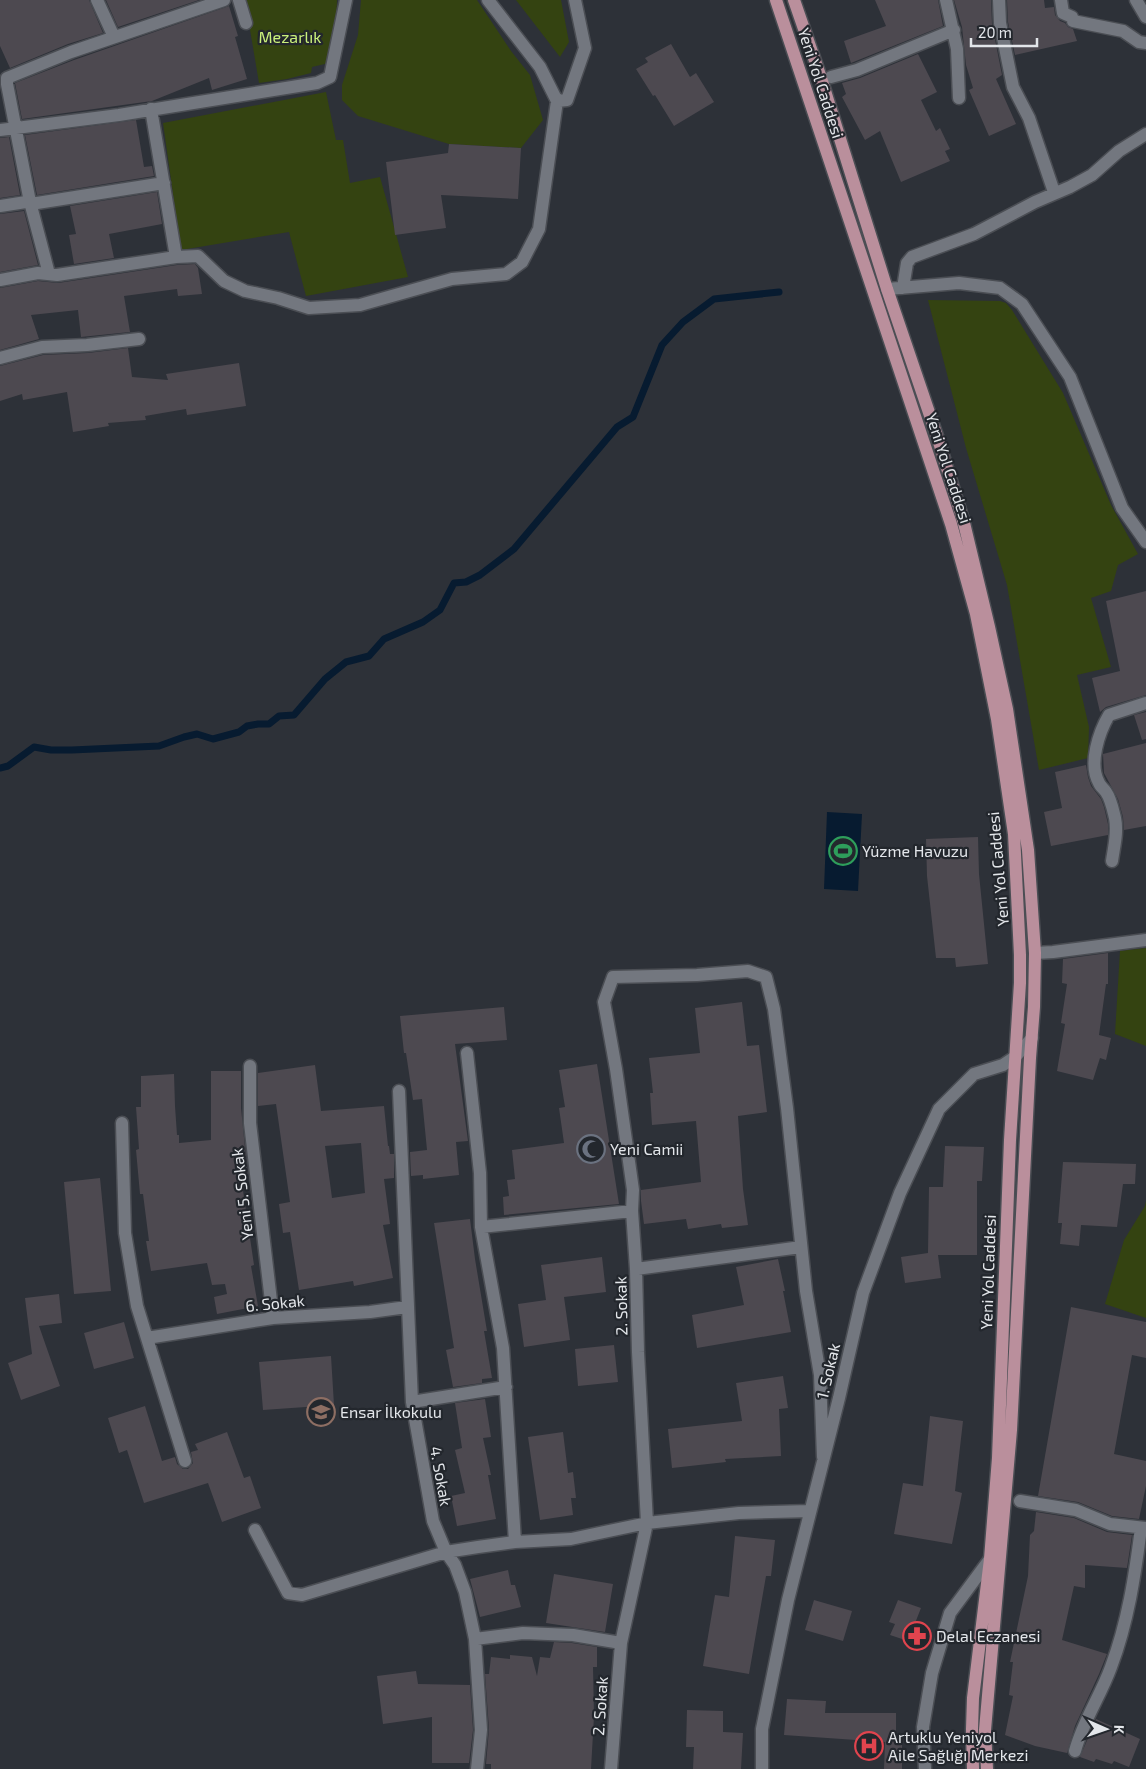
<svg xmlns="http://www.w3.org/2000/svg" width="1146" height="1769" font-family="'Exo 2',sans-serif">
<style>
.green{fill:#344311}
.water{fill:#071b30}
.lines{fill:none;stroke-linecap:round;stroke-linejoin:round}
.stream{stroke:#071b30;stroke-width:7}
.building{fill:#4d4950;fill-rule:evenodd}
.minor-casing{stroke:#4b4e54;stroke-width:15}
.major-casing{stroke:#4b4e54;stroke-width:15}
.minor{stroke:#73777f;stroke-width:12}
.major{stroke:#ba8f9c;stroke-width:12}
.labels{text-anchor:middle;stroke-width:4.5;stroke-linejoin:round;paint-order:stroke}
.park-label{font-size:16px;fill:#caf07b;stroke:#23272d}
.street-label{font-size:16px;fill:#e3e6ea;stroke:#23272d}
.poi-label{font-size:16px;fill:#e3e6ea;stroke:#23272d;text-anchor:start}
</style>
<rect width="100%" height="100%" fill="#2d3138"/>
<path class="green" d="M 245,0 L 337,0 L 336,22 L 329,63 L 312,67 L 311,73 L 287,79 L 259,83 Z
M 361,0 L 477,0 L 511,51 L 530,75 L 543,120 L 521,148 L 449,144 L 358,116 L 342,100 L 342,85 L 358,35 Z
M 516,0 L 561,0 L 569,42 L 560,57 Z
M 326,92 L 336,140 L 343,140 L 350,183 L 380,177 L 408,277 L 306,296 L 289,232 L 181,250 L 163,123 Z
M 928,300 L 1000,301 L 1006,303 L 1012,310 L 1063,393 L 1111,505 L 1138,554 L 1118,565 L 1111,591 L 1091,598 L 1111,667 L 1077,675 L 1089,727 L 1088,758 L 1039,770 L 1007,585 L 966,448 Z
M 1146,948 L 1146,1046 L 1115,1034 L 1120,951 Z
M 1146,1201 L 1146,1318 L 1105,1304 L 1124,1240 L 1145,1206 Z"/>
<path class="water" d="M 827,812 L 862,814 L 858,891 L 824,889 Z"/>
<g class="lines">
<path class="stream" d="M 0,768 L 8,766 L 34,747 L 51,750 L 72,750 L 159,746 L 184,737 L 197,734 L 213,739 L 239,732 L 247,726 L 258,724 L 269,724 L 279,716 L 294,715 L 325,679 L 346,662 L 369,656 L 384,639 L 423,622 L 440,610 L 454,583 L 466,582 L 480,575 L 514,549 L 617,427 L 633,417 L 662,345 L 683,322 L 714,299 L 779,292"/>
</g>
<path class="building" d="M 0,0 L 89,0 L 103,33 L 68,44 L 10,68 L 0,46 Z
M 106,0 L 199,0 L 118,27 Z
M 875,0 L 938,0 L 943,26 L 851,63 L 844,41 L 886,26 Z
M 954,0 L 991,0 L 992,24 L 1002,75 L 996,79 L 1016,124 L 989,136 L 969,90 L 973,88 L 966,65 L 962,27 Z
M 1007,0 L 1044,0 L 1045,8 L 1054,7 L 1055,15 L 1060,21 L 1065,23 L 1068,27 L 1073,29 L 1077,41 L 1015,55 L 1008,22 Z
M 229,6 L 238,36 L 235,37 L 247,79 L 212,90 L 209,78 L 152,101 L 22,119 L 15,83 L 74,60 Z
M 671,44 L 690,77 L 696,73 L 714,102 L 674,126 L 655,95 L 653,96 L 636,69 L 648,62 L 645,58 Z
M 918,54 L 937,92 L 921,100 L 936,131 L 940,128 L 950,149 L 945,151 L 950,161 L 901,182 L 880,131 L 865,140 L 842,97 L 846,94 L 842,83 L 860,78 Z
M 136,120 L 144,167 L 152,166 L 154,176 L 37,195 L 25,135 Z
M 9,137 L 20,195 L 0,198 L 0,138 Z
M 449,144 L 521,148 L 518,199 L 441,195 L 446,228 L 395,235 L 386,162 L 448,153 Z
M 157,192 L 162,224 L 109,234 L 114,258 L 74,264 L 69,235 L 76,234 L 70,206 Z
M 24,211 L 38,265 L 0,272 L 0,214 Z
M 195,264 L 198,268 L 202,294 L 178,296 L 177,289 L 124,296 L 130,332 L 81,337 L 78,310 L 31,315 L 39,339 L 0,350 L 0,288 L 38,281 L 58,283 L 177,265 Z
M 128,348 L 132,377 L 168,380 L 166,374 L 239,363 L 246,406 L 187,415 L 186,409 L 145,416 L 146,420 L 108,423 L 109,426 L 73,432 L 67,392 L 23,400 L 22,394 L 0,401 L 0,366 L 43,355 L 88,353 Z
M 1146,591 L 1146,695 L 1106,707 L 1100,712 L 1092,678 L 1120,671 L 1106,601 Z
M 1146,712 L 1146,739 L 1142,740 L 1134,715 Z
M 1146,743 L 1146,826 L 1124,830 L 1123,817 L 1118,799 L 1104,773 L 1103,754 Z
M 1086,765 L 1088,777 L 1091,786 L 1101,799 L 1104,807 L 1108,824 L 1108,835 L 1051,846 L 1044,812 L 1062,808 L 1055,772 Z
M 978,837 L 979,874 L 988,964 L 956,967 L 955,958 L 936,958 L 927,876 L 926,839 Z
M 1108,953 L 1108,984 L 1106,984 L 1099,1035 L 1111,1038 L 1106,1060 L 1100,1058 L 1093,1080 L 1057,1071 L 1065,1024 L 1061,1023 L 1067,984 L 1062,983 L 1063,959 Z
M 742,1002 L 747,1046 L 759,1045 L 767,1112 L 738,1116 L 743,1189 L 748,1225 L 722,1228 L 721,1224 L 688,1229 L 686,1219 L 644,1224 L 641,1201 L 641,1190 L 701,1182 L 696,1121 L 652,1125 L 650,1093 L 653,1093 L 649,1058 L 700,1053 L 695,1008 Z
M 504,1007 L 507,1040 L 455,1044 L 468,1141 L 456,1142 L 459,1175 L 423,1179 L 423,1175 L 411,1176 L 410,1152 L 427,1150 L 422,1099 L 413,1100 L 406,1053 L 404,1053 L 400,1016 Z
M 597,1064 L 619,1204 L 504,1215 L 503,1197 L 509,1196 L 507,1180 L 515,1179 L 512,1150 L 564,1143 L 559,1108 L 565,1107 L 559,1070 Z
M 315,1065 L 321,1111 L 384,1106 L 388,1146 L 389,1146 L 390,1154 L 394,1154 L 394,1178 L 384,1179 L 390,1224 L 383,1225 L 393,1278 L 354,1286 L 353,1281 L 299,1290 L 290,1232 L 283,1233 L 279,1204 L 290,1202 L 276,1104 L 258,1106 L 258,1073 ZM 361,1143 L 365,1193 L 332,1198 L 325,1146 Z
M 211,1071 L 241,1071 L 241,1108 L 248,1177 L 241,1177 L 254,1265 L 251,1266 L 258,1306 L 217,1314 L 214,1297 L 227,1294 L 225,1284 L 212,1285 L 207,1263 L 151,1271 L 146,1241 L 149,1241 L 143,1194 L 140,1194 L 136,1150 L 139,1149 L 136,1107 L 141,1107 L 141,1076 L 174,1074 L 175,1106 L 177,1135 L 179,1135 L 179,1143 L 211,1140 Z
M 945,1146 L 984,1147 L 982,1181 L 977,1181 L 977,1255 L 938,1255 L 941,1278 L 905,1283 L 901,1257 L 928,1253 L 929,1187 L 943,1187 Z
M 1063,1162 L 1136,1164 L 1135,1184 L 1123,1184 L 1117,1227 L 1081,1225 L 1079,1246 L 1060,1244 L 1062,1223 L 1058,1223 Z
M 100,1178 L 111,1291 L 74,1294 L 64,1182 Z
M 470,1219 L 475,1259 L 487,1331 L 484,1331 L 492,1378 L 482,1379 L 482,1383 L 453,1387 L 446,1350 L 454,1348 L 434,1223 Z
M 602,1257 L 606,1292 L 564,1297 L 570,1340 L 524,1347 L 518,1304 L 546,1300 L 541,1265 Z
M 778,1259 L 785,1291 L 783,1291 L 791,1332 L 697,1348 L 692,1315 L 744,1305 L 736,1267 Z
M 59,1294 L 62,1323 L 39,1326 L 60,1386 L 21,1400 L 8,1363 L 32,1354 L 25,1298 Z
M 1071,1307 L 1146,1322 L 1146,1358 L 1132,1355 L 1114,1454 L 1146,1461 L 1146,1486 L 1139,1519 L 1112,1516 L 1078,1502 L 1038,1496 Z
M 124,1322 L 134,1358 L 94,1369 L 84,1333 Z
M 614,1345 L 618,1382 L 578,1386 L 575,1349 Z
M 331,1356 L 334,1405 L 263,1410 L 259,1362 Z
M 783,1376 L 788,1408 L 779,1409 L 781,1456 L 725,1459 L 726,1462 L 672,1468 L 668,1429 L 742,1421 L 736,1383 Z
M 485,1399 L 491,1437 L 483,1438 L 491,1475 L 488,1475 L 496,1519 L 457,1526 L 451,1496 L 465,1493 L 455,1450 L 462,1448 L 455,1403 Z
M 145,1406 L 162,1461 L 175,1457 L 177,1464 L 183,1469 L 188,1469 L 193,1463 L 191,1452 L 198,1450 L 195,1444 L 227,1432 L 244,1478 L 250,1476 L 261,1508 L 222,1522 L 208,1483 L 144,1503 L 127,1450 L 119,1453 L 108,1418 Z
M 930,1416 L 963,1421 L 955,1491 L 962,1493 L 952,1544 L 894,1534 L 903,1483 L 923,1486 Z
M 563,1432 L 568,1473 L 573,1472 L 576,1498 L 571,1498 L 573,1515 L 540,1520 L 528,1437 Z
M 1036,1512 L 1074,1518 L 1107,1532 L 1132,1535 L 1127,1568 L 1085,1565 L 1085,1588 L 1074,1586 L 1062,1640 L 1107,1654 L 1099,1674 L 1075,1726 L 1067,1753 L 1035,1746 L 1005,1735 L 1013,1696 L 1009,1695 L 1013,1662 L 1010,1662 L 1028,1576 L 1030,1535 L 1034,1531 Z
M 735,1536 L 775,1540 L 771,1576 L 766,1576 L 749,1674 L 703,1666 L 715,1595 L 729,1597 Z
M 508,1570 L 511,1585 L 515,1585 L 521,1607 L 480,1617 L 470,1579 Z
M 554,1574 L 613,1584 L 605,1632 L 546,1623 Z
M 814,1600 L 852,1611 L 843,1641 L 805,1630 Z
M 898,1600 L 921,1608 L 908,1641 L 890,1635 L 895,1624 L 889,1622 Z
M 554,1642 L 572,1643 L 597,1647 L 597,1667 L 593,1667 L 594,1716 L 591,1769 L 491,1769 L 491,1764 L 486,1764 L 489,1729 L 485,1674 L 489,1674 L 491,1657 L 510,1659 L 510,1655 L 532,1657 L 537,1676 L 540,1657 L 550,1658 Z
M 416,1671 L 418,1684 L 470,1685 L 473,1730 L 469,1763 L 432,1763 L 432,1717 L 383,1724 L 377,1676 Z
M 787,1699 L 826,1701 L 825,1713 L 896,1713 L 896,1738 L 902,1738 L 902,1769 L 884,1769 L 885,1742 L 784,1735 Z
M 687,1710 L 723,1711 L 723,1732 L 743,1733 L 741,1769 L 693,1769 L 694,1747 L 686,1747 Z
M 1096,1719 L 1140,1739 L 1129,1767 L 1114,1761 L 1112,1764 L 1096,1759 L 1094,1762 L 1080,1757 Z"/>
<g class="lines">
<defs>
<path id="minor" d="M 97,0 L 114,37
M 239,0 L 246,23
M 488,0 L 540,67 L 557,101 L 567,100 L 585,48 L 575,0
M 946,0 L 957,49 L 959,98
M 999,0 L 1000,23 L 1013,87 L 1029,118 L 1054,192
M 1061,0 L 1063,13 L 1072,17 L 1073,21 L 1123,31 L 1139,42 L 1146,43
M 1136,0 L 1146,17
M 831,77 L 857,70 L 954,30
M 151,109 L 176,257
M 0,130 L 119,115 L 317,83 L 330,77 L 346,0
M 0,206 L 26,202 L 37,203 L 164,183
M 49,274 L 30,202 L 7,84 L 7,78 L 71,52 L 224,0
M 0,280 L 38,273 L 57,275 L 176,257 L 198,256 L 224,281 L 245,291 L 278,298 L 309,308 L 360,305 L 452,279 L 506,274 L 522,262 L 539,229 L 557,101
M 903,288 L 907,263 L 912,257 L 974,234 L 1035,202 L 1070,187 L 1092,175 L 1119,151 L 1146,134
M 887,289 L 959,283 L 1000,288 L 1022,304 L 1070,377 L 1122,508 L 1146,542
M 0,358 L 42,347 L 87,345 L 139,339
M 1112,861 C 1114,846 1118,833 1115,818 C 1113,810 1111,799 1106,792 C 1104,789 1100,786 1099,783 C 1088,764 1099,732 1109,715 L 1146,703
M 1035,953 L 1053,952 L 1146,940
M 467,1053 L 480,1173 L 481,1227 L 503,1348 L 515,1542
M 250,1066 L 250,1123 L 273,1318
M 399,1091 L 412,1402 L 433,1521 L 446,1552 L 455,1565 L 465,1592 L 475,1639 L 481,1730 L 477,1769
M 122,1123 L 125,1233 L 137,1306 L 185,1461
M 481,1227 L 632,1211
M 636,1269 L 801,1247
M 147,1338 L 273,1318 L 370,1312 L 407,1307
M 412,1402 L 506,1387
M 1020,1501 L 1076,1510 L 1110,1524 L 1146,1528
M 255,1530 L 288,1593 L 302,1595 L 446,1552 L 478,1547 L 515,1542 L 571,1539 L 647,1523 L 739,1513 L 810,1511
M 475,1639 L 523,1633 L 573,1635 L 621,1643
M 1075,1751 C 1083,1721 1101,1695 1111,1667 C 1128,1622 1135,1575 1141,1528
M 611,1769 L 621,1643 L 647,1523 L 638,1352 L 636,1269 L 632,1211 L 633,1190 L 616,1069 L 604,1002 L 613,977 L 697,975 L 748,971 L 766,977 L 774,1009 L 787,1108 L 806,1291 L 820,1375 L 823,1457
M 762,1769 L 762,1729 L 788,1600 L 839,1398 L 863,1293 L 900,1193 L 939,1109 L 974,1074 L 1003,1065 L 1015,1057 L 1032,1038
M 925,1769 L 923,1727 L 932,1673 L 950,1613 L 990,1559"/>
<path id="major" d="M 776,0 L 951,524 L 976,614 L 997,719 L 1014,834 L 1020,955 L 1020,983 L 1010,1140 L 998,1458 L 990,1559 L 973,1698 L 972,1729 L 973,1769
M 794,0 L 821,78 L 887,289 L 938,439 L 964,523 L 989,627 L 1007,709 L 1028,850 L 1035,953 L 1034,1007 L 1030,1058 L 1011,1430 L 985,1730 L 987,1769"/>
</defs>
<use href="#minor" class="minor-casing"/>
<use href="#major" class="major-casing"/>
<use href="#minor" class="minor"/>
<use href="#major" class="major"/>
</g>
<defs>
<symbol id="stadium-ring" viewBox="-11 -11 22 22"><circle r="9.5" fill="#23272d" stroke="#2e9e5b" stroke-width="1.5"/><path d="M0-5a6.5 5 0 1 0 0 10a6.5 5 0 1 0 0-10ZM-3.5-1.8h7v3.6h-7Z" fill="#2e9e5b"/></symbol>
<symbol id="mosque-ring" viewBox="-11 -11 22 22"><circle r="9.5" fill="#23272d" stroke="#6b7280" stroke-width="1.5"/><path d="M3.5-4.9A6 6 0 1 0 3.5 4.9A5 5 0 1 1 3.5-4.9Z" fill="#6b7280"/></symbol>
<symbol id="school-ring" viewBox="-11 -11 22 22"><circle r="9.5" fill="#23272d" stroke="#8d6e63" stroke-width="1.5"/><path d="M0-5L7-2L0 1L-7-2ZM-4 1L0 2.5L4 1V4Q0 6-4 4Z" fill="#8d6e63"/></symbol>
<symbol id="pharmacy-ring" viewBox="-11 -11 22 22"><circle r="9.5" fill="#23272d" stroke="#e0444e" stroke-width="1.5"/><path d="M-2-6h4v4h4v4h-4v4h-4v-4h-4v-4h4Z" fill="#e0444e"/></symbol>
<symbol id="hospital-ring" viewBox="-11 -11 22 22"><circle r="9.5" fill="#23272d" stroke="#e0444e" stroke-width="1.5"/><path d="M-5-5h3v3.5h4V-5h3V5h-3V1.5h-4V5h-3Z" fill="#e0444e"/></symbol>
</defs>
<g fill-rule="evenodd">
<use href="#stadium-ring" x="827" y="835" width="32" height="32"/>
<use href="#mosque-ring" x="575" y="1133" width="32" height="32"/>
<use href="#school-ring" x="305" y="1396" width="32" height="32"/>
<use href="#pharmacy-ring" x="901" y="1620" width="32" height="32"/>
<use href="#hospital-ring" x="853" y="1730" width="32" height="32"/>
</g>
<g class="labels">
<g class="park-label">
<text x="290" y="43">Mezarlık</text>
</g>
<g class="street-label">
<text transform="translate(821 83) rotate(72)" y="6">Yeni Yol Caddesi</text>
<text transform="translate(949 468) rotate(72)" y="6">Yeni Yol Caddesi</text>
<text transform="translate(998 869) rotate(-95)" y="6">Yeni Yol Caddesi</text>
<text transform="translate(242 1194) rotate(-97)" y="6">Yeni 5. Sokak</text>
<text transform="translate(988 1272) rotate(-88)" y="6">Yeni Yol Caddesi</text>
<text transform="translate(275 1303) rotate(-6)" y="6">6. Sokak</text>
<text transform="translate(621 1306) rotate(-91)" y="6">2. Sokak</text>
<text transform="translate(828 1371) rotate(-77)" y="6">1. Sokak</text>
<text transform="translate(441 1476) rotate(80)" y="6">4. Sokak</text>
<text transform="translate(600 1706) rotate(-86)" y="6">2. Sokak</text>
</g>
<g class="poi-label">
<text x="862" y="857">Yüzme Havuzu</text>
<text x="610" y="1155">Yeni Camii</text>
<text x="340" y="1418">Ensar İlkokulu</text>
<text x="936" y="1642">Delal Eczanesi</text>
<text x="888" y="1743">Artuklu Yeniyol<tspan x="888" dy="18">Aile Sağlığı Merkezi</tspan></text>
</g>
</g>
<g transform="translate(1106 1729) rotate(92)" stroke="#23272d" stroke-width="4" paint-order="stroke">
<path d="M0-4L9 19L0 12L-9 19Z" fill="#e3e6ea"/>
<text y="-8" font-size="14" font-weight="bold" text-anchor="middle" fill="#e3e6ea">K</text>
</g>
<path d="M971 38v8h66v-8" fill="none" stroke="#e3e6ea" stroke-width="2.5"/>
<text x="978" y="38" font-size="15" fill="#e3e6ea" stroke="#23272d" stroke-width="4" paint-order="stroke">20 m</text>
</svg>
